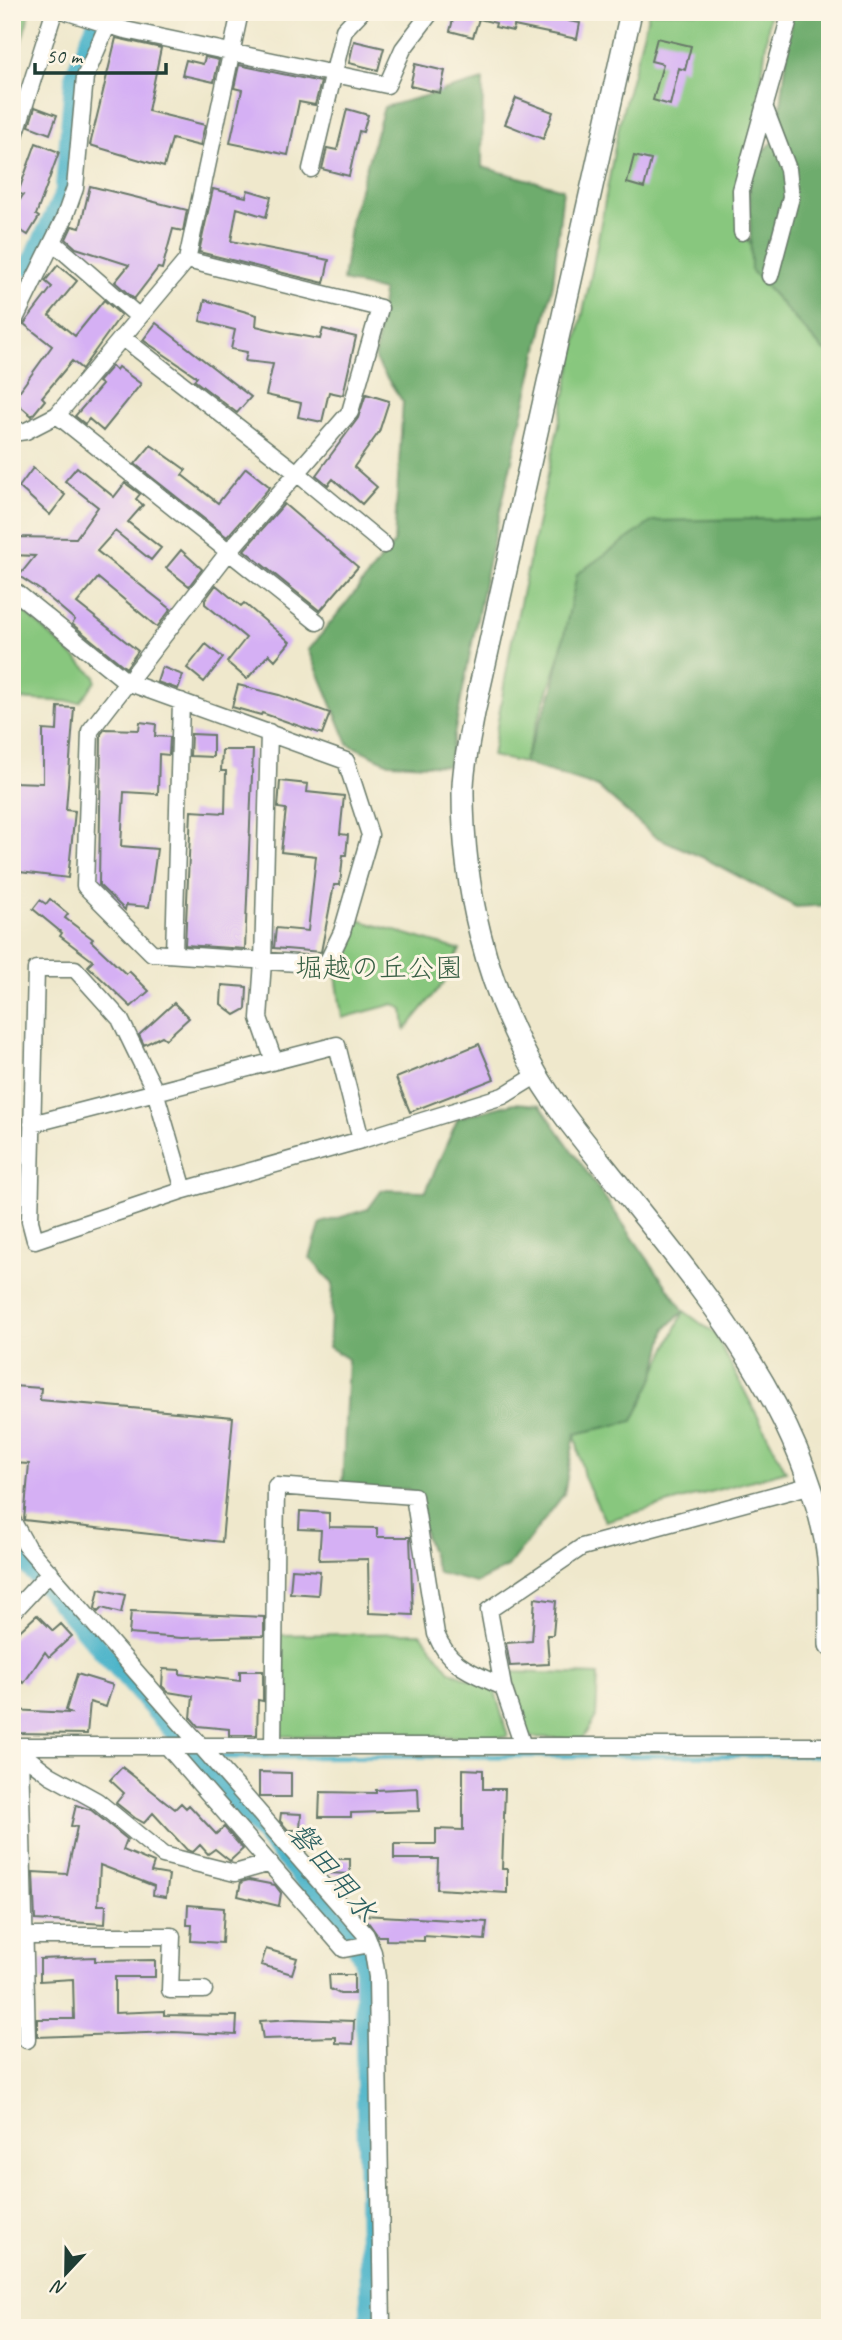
<svg xmlns="http://www.w3.org/2000/svg" width="842" height="2340" font-family="Caveat,'Klee One',sans-serif">
<style>
.green{fill:#88c77e;stroke:#548259;stroke-width:2}
.forest{fill:#6eac6d;stroke:#467450;stroke-width:2}
.lines{fill:none;stroke-linecap:round;stroke-linejoin:round}
.stream{stroke:#4ab3c9;stroke-width:5}
.canal{stroke:#4ab3c9;stroke-width:19}
.building{fill:#d5b0f4}
.minor-casing{stroke:#687969;stroke-width:19}
.tertiary-casing{stroke:#687969;stroke-width:24}
.minor{stroke:#fff;stroke-width:16}
.tertiary{stroke:#fff;stroke-width:21}
.labels{text-anchor:middle;stroke-width:6;stroke-linejoin:round;paint-order:stroke}
.park-label{font-size:28px;fill:#396046;stroke:#fcf5e5}
.water-label{font-size:30px;font-style:italic;fill:#2c6061;stroke:#fcf5e5}
</style>
<rect width="100%" height="100%" fill="#fcf5e5"/>
<filter id="ink" filterUnits="userSpaceOnUse"><feTurbulence type="fractalNoise" baseFrequency=".0143" numOctaves="2"/><feDisplacementMap in="SourceGraphic" scale="14" xChannelSelector="R" yChannelSelector="G"/><feConvolveMatrix kernelMatrix="1 2 1 2 8 2 1 2 1" color-interpolation-filters="sRGB"/></filter>
<filter id="wash" filterUnits="userSpaceOnUse"><feTurbulence type="fractalNoise" baseFrequency=".00686" numOctaves="4" result="noise"/><feDisplacementMap in="SourceGraphic" scale="28" xChannelSelector="R" yChannelSelector="G"/><feGaussianBlur stdDeviation="1.57" result="paint"/><feColorMatrix in="noise" values="0 0 0 0 0 0 0 0 0 0 0 0 0 0 0 0 0 1.4 0 .05"/><feComposite in="paint" operator="in"/></filter>
<g filter="url(#wash)">
<rect width="100%" height="100%" fill="#efe8cc"/>
<path class="green" d="M 12,12 L 30,12 L 12,73 Z
M 649,12 L 770,12 L 742,232 L 822,349 L 830,353 L 830,522 L 592,564 L 523,763 L 492,756 L 511,645 L 592,271 L 619,125 Z
M 17,605 L 95,676 L 96,681 L 80,702 L 12,699 L 12,609 Z
M 355,919 L 460,950 L 456,956 L 454,970 L 405,1030 L 403,1009 L 394,1004 L 342,1018 L 336,974 Z
M 684,1311 L 715,1334 L 786,1471 L 605,1521 L 584,1477 L 575,1434 L 633,1421 Z
M 421,1633 L 450,1671 L 495,1691 L 508,1737 L 279,1736 L 280,1635 Z
M 511,1672 L 598,1675 L 596,1717 L 582,1739 L 527,1737 Z"/>
<path class="forest" d="M 792,12 L 830,12 L 830,353 L 822,349 L 751,270 L 749,162 L 777,139 Z
M 483,80 L 482,167 L 563,189 L 553,284 L 487,568 L 448,766 L 389,763 L 348,744 L 309,650 L 394,543 L 403,402 L 375,360 L 383,291 L 343,281 L 351,219 L 384,107 Z
M 758,519 L 830,521 L 830,905 L 796,907 L 706,859 L 654,836 L 598,787 L 523,763 L 552,692 L 577,574 L 653,521 Z
M 514,1103 L 540,1105 L 684,1311 L 666,1328 L 655,1376 L 633,1421 L 575,1434 L 564,1494 L 508,1567 L 476,1583 L 438,1573 L 409,1489 L 342,1491 L 348,1359 L 329,1347 L 333,1284 L 310,1258 L 321,1223 L 368,1209 L 382,1190 L 426,1191 L 458,1118 Z"/>
<g class="lines">
<path class="stream" d="M 216,1757 L 830,1755"/>
<path class="canal" d="M 29,267 L 64,193 L 74,75 L 101,12
M 12,1548 L 351,1934 L 363,1960 L 370,2328"/>
</g>
<g id="blocks">
<path class="building" d="M 455,12 L 478,18 L 479,12 L 567,12 L 568,21 L 580,23 L 577,39 L 514,26 L 513,31 L 495,27 L 496,23 L 479,19 L 473,37 L 450,31 Z
M 116,38 L 161,48 L 148,111 L 205,125 L 200,146 L 172,139 L 164,167 L 90,145 Z
M 657,38 L 691,46 L 685,70 L 679,68 L 670,105 L 653,100 L 663,64 L 651,61 Z
M 354,41 L 384,48 L 378,70 L 349,63 Z
M 205,57 L 219,60 L 214,82 L 182,75 L 186,60 L 203,64 Z
M 415,64 L 445,71 L 440,93 L 410,86 Z
M 239,65 L 321,82 L 315,105 L 299,102 L 288,155 L 230,143 L 242,90 L 234,88 Z
M 516,98 L 553,112 L 543,139 L 505,124 Z
M 35,107 L 57,115 L 50,134 L 29,126 Z
M 347,109 L 368,115 L 363,132 L 359,131 L 349,176 L 322,169 L 327,148 L 337,150 Z
M 36,143 L 59,152 L 36,215 L 39,217 L 28,235 L 12,225 L 12,213 L 23,195 L 18,193 Z
M 634,156 L 651,160 L 644,188 L 627,183 Z
M 90,186 L 187,210 L 183,231 L 173,229 L 162,269 L 158,268 L 134,299 L 115,282 L 129,265 L 76,248 L 66,239 L 72,226 L 80,228 Z
M 213,189 L 246,197 L 248,190 L 271,197 L 266,217 L 237,208 L 231,241 L 329,260 L 324,283 L 199,252 Z
M 58,265 L 77,281 L 49,315 L 75,336 L 104,300 L 121,315 L 82,369 L 72,361 L 42,397 L 45,400 L 32,416 L 13,400 L 52,346 L 24,324 L 52,287 L 45,281 Z
M 205,300 L 257,315 L 256,326 L 281,332 L 320,339 L 323,329 L 356,337 L 343,395 L 329,392 L 322,422 L 298,417 L 301,403 L 266,395 L 273,364 L 245,361 L 247,352 L 231,349 L 235,330 L 200,321 Z
M 156,323 L 251,397 L 237,413 L 194,380 L 197,377 L 143,340 Z
M 112,366 L 116,370 L 118,367 L 141,384 L 103,431 L 89,419 L 85,424 L 75,416 L 102,385 L 98,382 Z
M 366,394 L 389,401 L 379,432 L 354,467 L 377,487 L 362,504 L 333,479 L 328,485 L 316,475 L 358,418 Z
M 151,445 L 186,470 L 182,475 L 218,503 L 246,468 L 270,487 L 227,537 L 135,464 Z
M 77,467 L 114,497 L 125,483 L 140,494 L 136,499 L 143,505 L 128,522 L 161,548 L 151,560 L 115,531 L 97,551 L 171,609 L 157,627 L 98,578 L 77,603 L 138,651 L 126,668 L 72,624 L 75,620 L 40,590 L 19,576 L 35,556 L 12,555 L 12,537 L 76,538 L 98,507 L 65,481 Z
M 33,468 L 65,495 L 50,515 L 19,487 Z
M 284,504 L 358,567 L 320,611 L 244,550 Z
M 181,550 L 202,569 L 189,586 L 166,568 Z
M 216,585 L 241,606 L 244,603 L 290,642 L 275,660 L 269,654 L 247,679 L 227,662 L 246,638 L 205,604 L 205,600 Z
M 206,644 L 223,658 L 204,682 L 187,668 Z
M 162,667 L 183,675 L 178,689 L 157,682 Z
M 238,685 L 279,695 L 330,713 L 322,734 L 262,713 L 261,715 L 232,707 Z
M 58,707 L 74,708 L 66,810 L 75,811 L 68,878 L 12,871 L 12,782 L 43,783 L 43,730 L 57,731 Z
M 140,722 L 156,724 L 155,736 L 170,737 L 169,755 L 159,754 L 158,794 L 124,792 L 121,846 L 157,849 L 149,907 L 126,905 L 125,910 L 99,885 L 101,734 L 105,729 L 139,730 Z
M 191,734 L 213,735 L 213,757 L 190,756 Z
M 222,750 L 253,750 L 245,949 L 185,945 L 191,811 L 225,813 L 226,771 L 221,771 Z
M 280,781 L 308,784 L 307,792 L 344,796 L 340,834 L 348,835 L 346,855 L 343,855 L 340,885 L 334,885 L 321,952 L 274,948 L 276,928 L 308,931 L 316,856 L 281,852 L 286,809 L 278,808 Z
M 50,899 L 68,914 L 65,918 L 93,939 L 91,941 L 126,974 L 129,971 L 149,991 L 131,1007 L 88,966 L 93,961 L 60,936 L 62,933 L 33,909 L 40,900 L 46,904 Z
M 222,985 L 247,987 L 246,1009 L 235,1015 L 221,1004 Z
M 174,1003 L 189,1018 L 166,1039 L 162,1036 L 144,1045 L 139,1035 Z
M 479,1044 L 494,1079 L 410,1112 L 396,1078 Z
M 12,1386 L 41,1388 L 40,1400 L 233,1417 L 222,1542 L 24,1520 L 29,1464 L 12,1463 Z
M 300,1511 L 329,1513 L 329,1527 L 377,1528 L 377,1537 L 410,1537 L 413,1615 L 369,1613 L 368,1559 L 319,1560 L 321,1530 L 299,1529 Z
M 292,1569 L 320,1571 L 318,1595 L 290,1593 Z
M 99,1589 L 125,1595 L 121,1613 L 102,1608 L 98,1612 L 95,1608 Z
M 535,1598 L 556,1601 L 553,1635 L 547,1635 L 549,1664 L 510,1666 L 506,1643 L 532,1641 Z
M 131,1611 L 264,1617 L 264,1636 L 182,1638 L 129,1634 Z
M 37,1615 L 53,1631 L 61,1624 L 72,1636 L 49,1657 L 45,1652 L 24,1683 L 12,1674 L 12,1638 Z
M 163,1669 L 180,1670 L 180,1674 L 240,1681 L 240,1671 L 263,1671 L 263,1701 L 258,1700 L 257,1735 L 229,1735 L 229,1729 L 198,1726 L 191,1718 L 193,1696 L 168,1692 L 162,1686 Z
M 77,1674 L 113,1685 L 106,1707 L 90,1702 L 87,1734 L 12,1733 L 13,1710 L 70,1713 L 66,1710 Z
M 122,1767 L 175,1809 L 181,1803 L 186,1808 L 189,1805 L 216,1834 L 224,1827 L 243,1849 L 230,1861 L 215,1849 L 208,1854 L 200,1845 L 193,1852 L 187,1850 L 153,1813 L 144,1823 L 135,1818 L 116,1803 L 124,1793 L 110,1780 Z
M 463,1769 L 483,1770 L 483,1789 L 505,1789 L 502,1869 L 507,1869 L 507,1893 L 437,1889 L 438,1859 L 394,1859 L 394,1844 L 436,1844 L 436,1829 L 463,1830 Z
M 259,1772 L 291,1773 L 291,1797 L 259,1797 Z
M 418,1788 L 419,1811 L 351,1813 L 351,1817 L 319,1817 L 320,1792 L 376,1793 L 376,1790 Z
M 76,1805 L 91,1810 L 127,1839 L 123,1850 L 154,1863 L 151,1872 L 169,1875 L 166,1897 L 153,1895 L 154,1886 L 100,1865 L 98,1905 L 106,1905 L 105,1924 L 35,1920 L 33,1872 L 67,1874 L 77,1827 L 71,1826 Z
M 281,1813 L 301,1814 L 300,1830 L 288,1830 L 280,1821 Z
M 327,1859 L 350,1859 L 350,1874 L 327,1873 Z
M 249,1880 L 275,1885 L 281,1893 L 279,1906 L 238,1896 L 241,1882 Z
M 188,1905 L 224,1908 L 222,1943 L 191,1941 L 192,1925 L 187,1925 Z
M 363,1915 L 487,1922 L 485,1940 L 424,1936 L 424,1941 L 386,1940 L 386,1936 L 378,1936 Z
M 266,1949 L 297,1958 L 292,1974 L 261,1965 Z
M 95,1957 L 95,1961 L 155,1960 L 155,1977 L 115,1977 L 115,2013 L 164,2011 L 164,2015 L 237,2016 L 236,2035 L 173,2032 L 37,2037 L 37,2019 L 74,2019 L 73,1979 L 40,1981 L 40,1959 Z
M 329,1975 L 354,1975 L 354,1994 L 340,1994 L 330,1989 Z
M 294,2019 L 354,2021 L 353,2044 L 336,2043 L 336,2037 L 263,2039 L 260,2021 Z"/>
</g>
</g>
<g filter="url(#ink)">
<use href="#blocks" fill-opacity="0" stroke="#687969" stroke-width="2"/>
<g class="lines">
<defs>
<path id="minor" d="M 68,12 L 125,30 L 387,85 L 403,49 L 431,12
M 764,106 L 788,169 L 791,197 L 770,276
M 12,145 L 54,12
M 311,169 L 344,30 L 361,12
M 742,232 L 741,190 L 791,12
M 53,242 L 139,317
M 12,325 L 64,219 L 75,188 L 85,77 L 113,12
M 122,337 L 297,473 L 384,545
M 57,415 L 317,622
M 12,433 L 26,431 L 57,415 L 187,260 L 240,12
M 12,589 L 127,682 L 346,761 L 370,835 L 342,932 L 326,965 L 152,953 L 85,886 L 90,731 L 230,550 L 350,412 L 380,308 L 187,260
M 269,732 L 263,962 L 259,1018 L 274,1061
M 174,954 L 181,701
M 32,1124 L 337,1045 L 361,1140 L 503,1096 L 537,1075
M 184,1190 L 155,1091 L 120,1019 L 75,969 L 36,969 L 30,1221 L 35,1240 L 184,1190 L 361,1140
M 12,1520 L 27,1547 L 366,1935 L 373,1952 L 377,1977 L 382,2328
M 12,1613 L 50,1572
M 503,1687 L 489,1610 L 582,1547 L 812,1485
M 12,1746 L 830,1746
M 12,1746 L 50,1775 L 97,1801 L 163,1855 L 235,1873 L 270,1863
M 167,1746 L 344,1949 L 370,1944
M 273,1746 L 276,1486 L 414,1496 L 436,1634 C 449,1667 474,1673 503,1687 L 523,1746
M 20,1752 L 27,2040
M 25,1936 L 172,1936 L 170,1990 L 204,1990"/>
<path id="tertiary" d="M 631,12 L 474,713 C 470,736 464,762 463,786 C 462,887 486,988 537,1075 C 562,1117 596,1155 626,1194 C 710,1299 797,1404 825,1539 C 832,1573 829,1610 830,1645"/>
</defs>
<use href="#minor" class="minor-casing"/>
<use href="#tertiary" class="tertiary-casing"/>
<use href="#minor" class="minor"/>
<use href="#tertiary" class="tertiary"/>
</g>
</g>
<g class="labels">
<g class="park-label">
<text x="379" y="977">堀越の丘公園</text>
</g>
<g class="water-label">
<text transform="translate(333 1872) rotate(50)" y="10">磐田用水</text>
</g>
</g>
<rect width="842" height="2340" fill="none" stroke="#fcf5e5" stroke-width="42"/>
<g transform="translate(66 2273) rotate(202)" stroke="#fcf5e5" stroke-width="5" paint-order="stroke">
<path d="M0-5L12 26L0 18L-12 26Z" fill="#1f3d34"/>
<text y="-10" font-size="19" font-weight="bold" text-anchor="middle" fill="#1f3d34">N</text>
</g>
<path d="M35 63v10h131v-10" fill="none" stroke="#1f3d34" stroke-width="3.5"/>
<text x="46" y="63" font-size="21" fill="#1f3d34" stroke="#fcf5e5" stroke-width="5" paint-order="stroke">50 m</text>
</svg>
